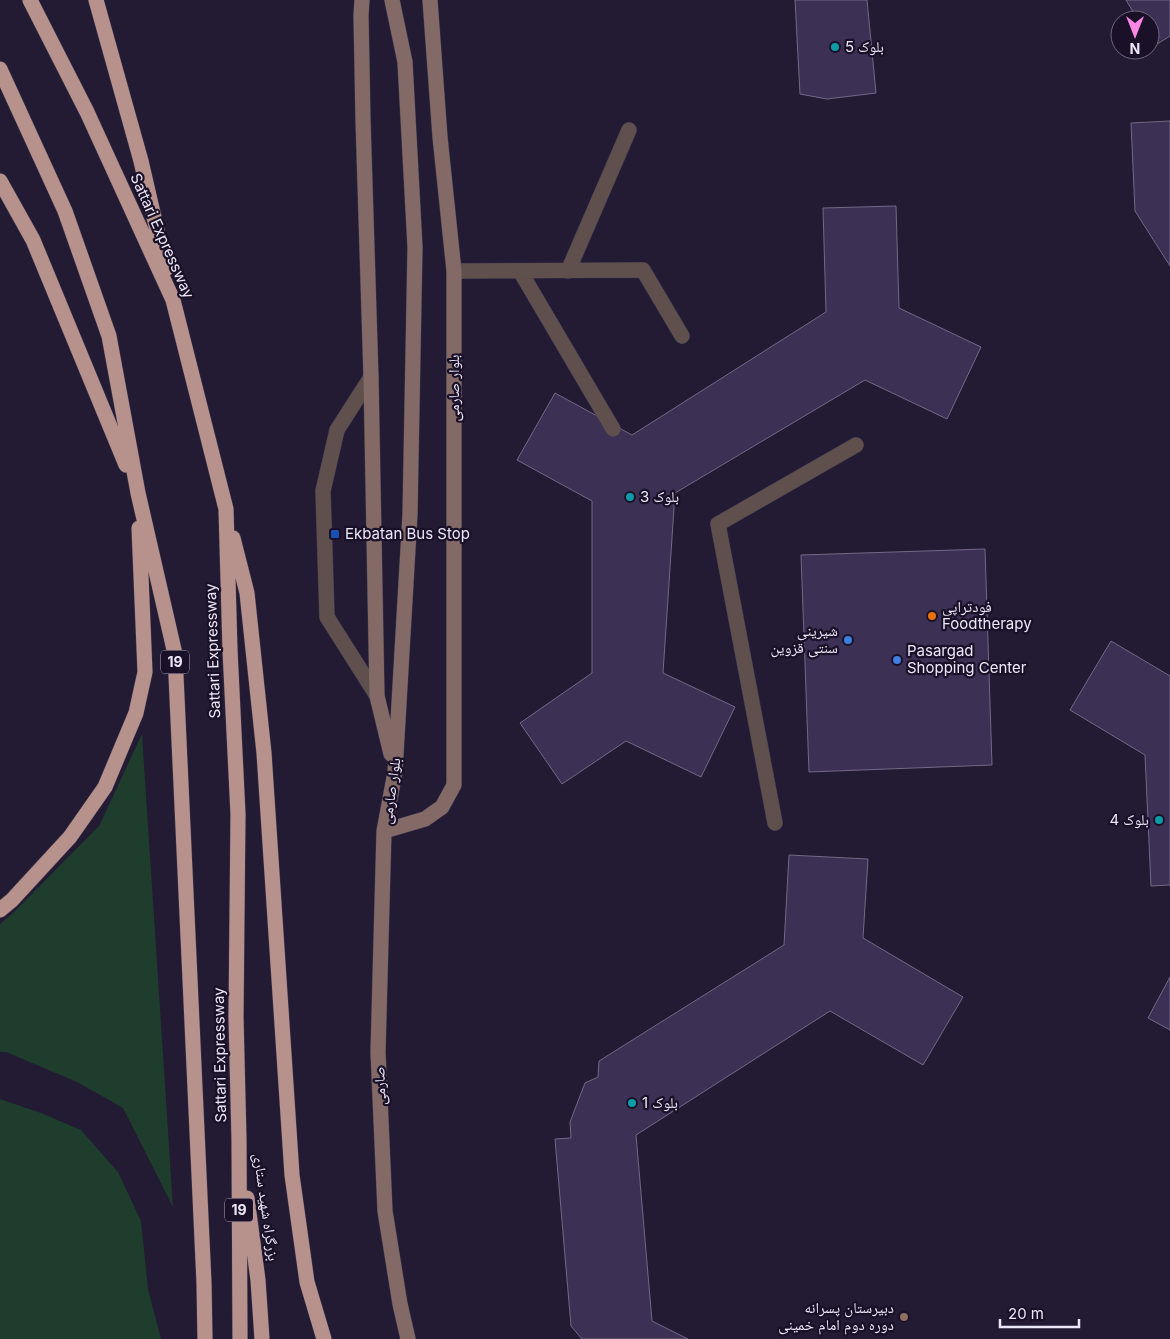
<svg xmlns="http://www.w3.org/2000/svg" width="1170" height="1339" font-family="Inter,'Noto Naskh Arabic',sans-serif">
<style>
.green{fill:#1e3d2d}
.building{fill:#3d3055;stroke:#736986}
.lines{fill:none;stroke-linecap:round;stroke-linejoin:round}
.lane-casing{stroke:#3f374f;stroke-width:16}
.street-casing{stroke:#3f374f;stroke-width:16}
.secondary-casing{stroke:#3f374f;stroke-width:16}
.highway-casing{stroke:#3f374f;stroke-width:16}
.lane{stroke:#5f504e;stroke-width:15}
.street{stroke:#5f504e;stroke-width:15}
.secondary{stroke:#836a67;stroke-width:15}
.highway{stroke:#b7928c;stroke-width:15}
.culture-dot{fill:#0f9aa8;stroke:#1a1128;stroke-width:2}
.transit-dot{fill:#1a4fb4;stroke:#1a1128;stroke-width:2}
.food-dot{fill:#e8710a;stroke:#1a1128;stroke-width:2}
.shop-dot{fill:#3f7fe0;stroke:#1a1128;stroke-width:2}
.education-dot{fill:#8d6e63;stroke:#1a1128;stroke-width:2}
.labels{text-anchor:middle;stroke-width:4.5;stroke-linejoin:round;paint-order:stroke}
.shield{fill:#1a1128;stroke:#ada7ba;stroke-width:1}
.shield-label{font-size:14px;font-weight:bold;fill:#ece7f8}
.poi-label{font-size:15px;fill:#ece7f8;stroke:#1a1128;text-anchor:start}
.street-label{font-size:15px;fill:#ece7f8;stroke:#1a1128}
</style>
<rect width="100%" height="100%" fill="#231a33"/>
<path class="green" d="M 142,734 L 173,1207 L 123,1108 L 77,1082 L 6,1052 L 0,1052 L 0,924 L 13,913 L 99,826 Z
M 0,1099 L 41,1113 L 81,1130 L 118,1172 L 141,1221 L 148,1289 L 161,1339 L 0,1339 Z"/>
<path class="building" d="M 795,0 L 867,0 L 876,93 L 827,99 L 800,94 Z
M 1126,0 L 1170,0 L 1170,36 L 1154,46 L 1150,40 L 1150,20 L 1138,20 Z
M 1170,121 L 1170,266 L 1135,211 L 1131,123 Z
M 896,206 L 899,308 L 981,347 L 947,419 L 865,380 L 675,493 L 663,673 L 735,707 L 701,777 L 626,741 L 562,784 L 520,723 L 592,673 L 592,501 L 517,460 L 555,393 L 632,435 L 826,312 L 823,208 Z
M 985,549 L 992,765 L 809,772 L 801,555 Z
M 1111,641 L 1170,676 L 1170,885 L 1151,886 L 1145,755 L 1070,710 Z
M 789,855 L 868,859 L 863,938 L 963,997 L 923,1065 L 830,1011 L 636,1135 L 652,1321 L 688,1339 L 582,1339 L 571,1326 L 555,1139 L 571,1138 L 570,1122 L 585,1083 L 598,1077 L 599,1061 L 784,945 Z
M 1170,977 L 1170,1030 L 1148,1018 Z"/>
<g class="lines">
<defs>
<path id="lane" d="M 371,377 L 337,430 L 323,491 L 327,617 L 377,696
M 775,823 L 718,524 L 856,445"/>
<path id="street" d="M 454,271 L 643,270 L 682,336
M 520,271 L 613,429
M 568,271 L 629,130"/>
<path id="secondary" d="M 362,0 L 361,15 L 363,120 L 371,377 L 377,696 L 391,754
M 392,0 L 405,62 L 415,247 L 410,514 L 395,772 L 384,831 L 378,1052 L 385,1211 L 400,1304 L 408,1339
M 384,831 L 425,819 L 442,807 L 454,785 L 454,271 L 440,137 L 430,0"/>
<path id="highway" d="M 30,0 L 87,112 L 173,300 L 226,509 L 230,650 L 238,814 L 236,1017 L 239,1140 L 240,1339
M 96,0 L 141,161 L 166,269
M 0,69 L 65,211 L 109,336 L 138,493 L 175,654 L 204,1283 L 205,1339
M 0,181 L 33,240 L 126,465
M 233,538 L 247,593 L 264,753 L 292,1175 L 307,1282 L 324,1339
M 0,910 L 12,900 L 70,837 L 105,787 L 136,713 L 145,672 L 139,528
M 247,1198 L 258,1280 L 262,1339"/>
</defs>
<use href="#lane" class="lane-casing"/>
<use href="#street" class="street-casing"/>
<use href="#secondary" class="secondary-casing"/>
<use href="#highway" class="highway-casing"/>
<use href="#lane" class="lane"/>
<use href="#street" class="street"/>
<use href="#secondary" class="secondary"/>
<use href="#highway" class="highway"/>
</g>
<g class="culture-dot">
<circle cx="835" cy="47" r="5"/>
<circle cx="630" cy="497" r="5"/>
<circle cx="1159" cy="820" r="5"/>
<circle cx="632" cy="1103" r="5"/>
</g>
<rect class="transit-dot" x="330" y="529" width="10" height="10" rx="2.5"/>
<circle class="food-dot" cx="932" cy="616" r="5"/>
<g class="shop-dot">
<circle cx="848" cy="640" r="5"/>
<circle cx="897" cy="660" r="5"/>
</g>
<circle class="education-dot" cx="904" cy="1317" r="5"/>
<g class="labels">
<g class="shield">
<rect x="161" y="650.5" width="28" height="23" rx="4"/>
<rect x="225" y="1198.5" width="28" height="23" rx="4"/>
</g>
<g class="shield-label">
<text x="175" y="667">19</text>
<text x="239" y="1215">19</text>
</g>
<g class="poi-label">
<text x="845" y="52">بلوک 5</text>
<text x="640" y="502">بلوک 3</text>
<text x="345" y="539">Ekbatan Bus Stop</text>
<text x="942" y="612">فودتراپی<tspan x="942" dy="17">Foodtherapy</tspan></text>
<text x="838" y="636" text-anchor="end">شیرینی<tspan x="838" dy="17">سنتی قزوین</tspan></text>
<text x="907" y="656">Pasargad<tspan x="907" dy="17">Shopping Center</tspan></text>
<text x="1149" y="825" text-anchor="end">بلوک 4</text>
<text x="642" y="1108">بلوک 1</text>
<text x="894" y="1313" text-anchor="end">دبیرستان پسرانه<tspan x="894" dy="17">دوره دوم امام خمینی</tspan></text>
</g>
<g class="street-label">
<text transform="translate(162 236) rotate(66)" y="5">Sattari Expressway</text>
<text transform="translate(454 388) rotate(-90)" y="5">بلوار صارمی</text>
<text transform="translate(213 651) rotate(-92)" y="5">Sattari Expressway</text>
<text transform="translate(391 791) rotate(-82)" y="5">بلوار صارمی</text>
<text transform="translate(220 1055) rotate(-91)" y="5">Sattari Expressway</text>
<text transform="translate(380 1086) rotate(-92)" y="5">صارمی</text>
<text transform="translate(266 1207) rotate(82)" y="5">بزرگراه شهید ستاری</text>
</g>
</g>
<g transform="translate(1135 35) rotate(180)"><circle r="24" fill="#1a1128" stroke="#6e677b"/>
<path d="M0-4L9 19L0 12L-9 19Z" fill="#fc86e4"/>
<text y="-8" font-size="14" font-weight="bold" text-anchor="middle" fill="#ece7f8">N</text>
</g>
<path d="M1000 1319v8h79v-8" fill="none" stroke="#ece7f8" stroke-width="2.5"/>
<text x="1008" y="1319" font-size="15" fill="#ece7f8" stroke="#1a1128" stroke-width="4" paint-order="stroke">20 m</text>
</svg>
